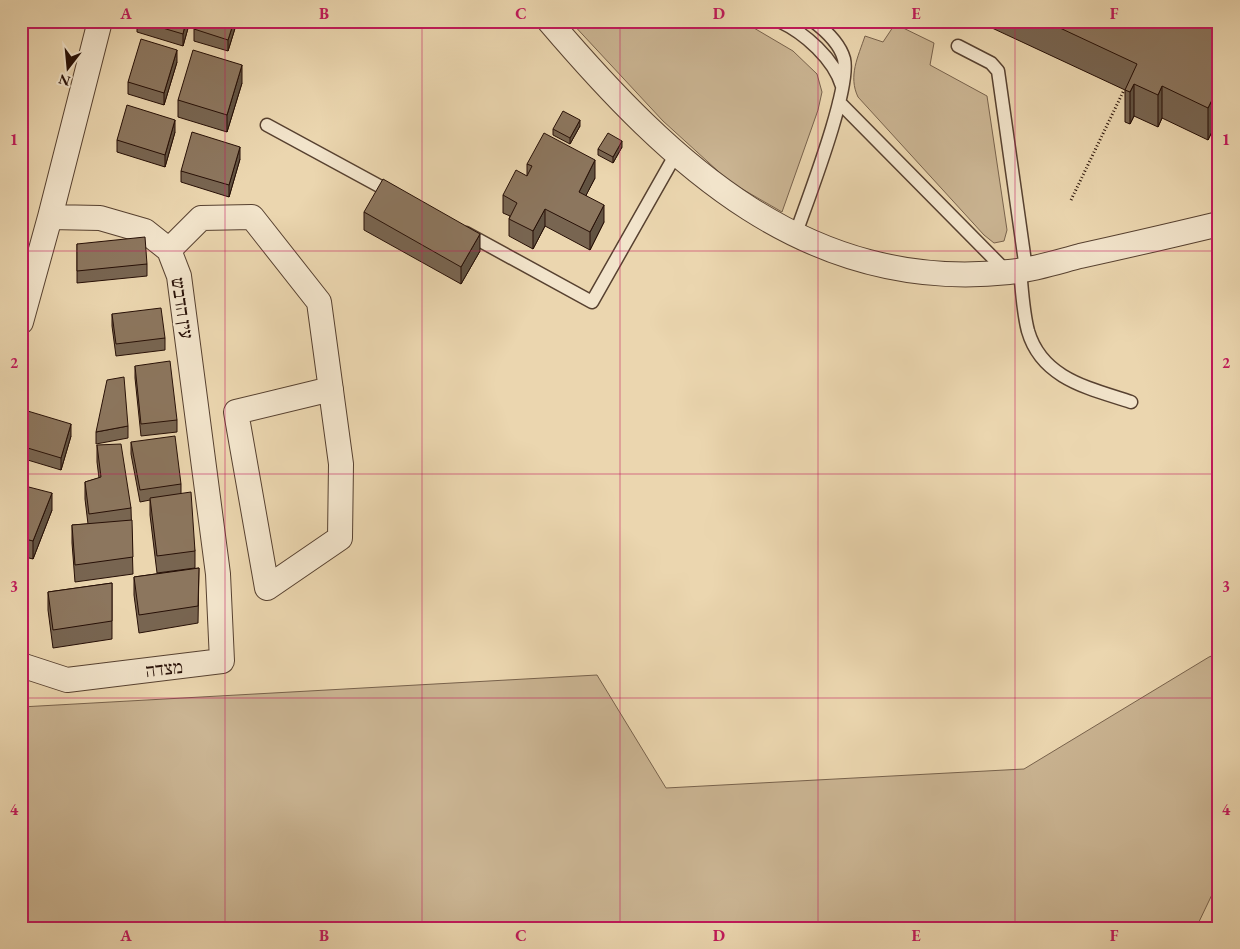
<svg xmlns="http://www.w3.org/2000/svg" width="1240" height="949" font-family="'EB Garamond','Frank Ruhl Libre',serif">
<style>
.green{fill:#cab492;stroke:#78624c}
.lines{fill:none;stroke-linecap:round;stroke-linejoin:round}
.lane-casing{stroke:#574130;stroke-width:15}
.street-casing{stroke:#574130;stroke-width:26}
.path{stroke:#260f06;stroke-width:3;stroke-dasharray:1 2.5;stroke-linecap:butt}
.lane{stroke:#f2e4cb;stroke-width:12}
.street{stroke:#f2e4cb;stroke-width:24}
.wall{fill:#786551;stroke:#260f06}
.shaded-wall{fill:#625342;stroke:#260f06}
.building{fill:#8c765e;stroke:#260f06}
.grid{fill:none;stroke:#c2185b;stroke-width:1;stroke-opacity:0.55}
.labels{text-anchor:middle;stroke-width:5;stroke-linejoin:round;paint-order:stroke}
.street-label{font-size:19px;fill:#260f06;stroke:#f2e4cb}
.neatline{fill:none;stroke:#c2185b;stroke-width:2}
.grid-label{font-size:16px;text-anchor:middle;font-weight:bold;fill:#c2185b}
</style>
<rect width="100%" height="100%" fill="#ebd6af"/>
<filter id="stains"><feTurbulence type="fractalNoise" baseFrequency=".004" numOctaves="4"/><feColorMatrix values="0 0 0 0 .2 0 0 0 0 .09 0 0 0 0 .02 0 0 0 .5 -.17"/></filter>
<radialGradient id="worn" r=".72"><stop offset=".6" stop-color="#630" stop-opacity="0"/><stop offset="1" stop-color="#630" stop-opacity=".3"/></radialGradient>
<path class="green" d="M 570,21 L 742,21 L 793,51 L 817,74 L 822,92 L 818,110 L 782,212 L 730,182 L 663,121 Z
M 895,24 L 934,43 L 930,65 L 987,96 L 1007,230 L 1004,241 L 994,243 L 984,235 L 858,97 C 848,76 858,57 865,36 L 883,42 Z
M 1219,653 L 1219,880 L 1196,928 L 21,928 L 21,707 L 597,675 L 666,788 L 1024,769 L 1209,657 Z"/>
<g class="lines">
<defs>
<path id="lane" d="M 779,21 C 805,33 834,59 842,86
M 958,46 L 991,63 L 998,71 L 1026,269
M 839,102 L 1006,271
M 267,125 L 394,194
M 466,233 L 592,302 L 677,152
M 795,236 C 807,201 851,89 844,59 C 840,44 825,30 813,21
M 1020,270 C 1022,290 1023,312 1028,331 C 1042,379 1089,388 1131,402"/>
<path id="street" d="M 549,21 C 671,164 807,294 1009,272 C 1033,270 1057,262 1080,256 C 1126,246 1173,235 1219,224
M 169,250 L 201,218 L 252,217 L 319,302 L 341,464 L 340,538 L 267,588 L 236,412 L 331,389
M 21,322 L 50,217
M 21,665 L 67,680 L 222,661 L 218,574 L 179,276 L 169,250 L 145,231 L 100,218 L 50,217 L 100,21"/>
</defs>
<use href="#lane" class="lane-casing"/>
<use href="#street" class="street-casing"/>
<path class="path" d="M 1071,200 L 1124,90"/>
<use href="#lane" class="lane"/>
<use href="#street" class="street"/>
</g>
<path class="wall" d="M 137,21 L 190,21 L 183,46 L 137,32 Z
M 236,21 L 236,25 L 228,51 L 194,41 L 194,29 Z
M 866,21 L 876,21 L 874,25 Z
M 977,21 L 1219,21 L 1219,117 L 1208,140 L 1162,118 L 1158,127 L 1134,116 L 1130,124 L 1125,122 L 1125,90 Z
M 177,62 L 164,105 L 128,94 L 128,82 Z
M 242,83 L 227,132 L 178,117 L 178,100 Z
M 580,126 L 570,144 L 553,135 L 553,129 Z
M 175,132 L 165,167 L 117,152 L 117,140 Z
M 622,147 L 613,163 L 598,155 L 598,149 Z
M 240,159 L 229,197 L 181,182 L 181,171 Z
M 527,164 L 595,178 L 586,195 L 604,222 L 590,250 L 545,226 L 533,249 L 509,236 L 509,219 L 510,216 L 503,213 L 503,195 L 527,176 Z
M 364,212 L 480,251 L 461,284 L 364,230 Z
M 77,244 L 147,264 L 147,276 L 77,283 Z
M 112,314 L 165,338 L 165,350 L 116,356 L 112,326 Z
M 135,366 L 177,420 L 177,432 L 141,436 L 135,378 Z
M 21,409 L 71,436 L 61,470 L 21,458 Z
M 128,426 L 128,438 L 96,444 L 96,432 Z
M 131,442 L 181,484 L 181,493 L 195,551 L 195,568 L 157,573 L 150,515 L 150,500 L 140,502 L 131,454 Z
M 97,445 L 131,508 L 133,574 L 75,582 L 72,543 L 72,525 L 88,524 L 85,499 L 85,482 L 99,478 L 97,462 Z
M 21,485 L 52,510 L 33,559 L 21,556 Z
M 199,568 L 198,623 L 139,633 L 134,595 L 134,577 Z
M 112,583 L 112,639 L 53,648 L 48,610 L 48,592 Z"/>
<path class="shaded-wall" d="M 186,21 L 190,21 L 183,46 L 183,34 Z
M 234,21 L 236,21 L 236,25 L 228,51 L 228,40 Z
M 177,50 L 177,62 L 164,105 L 164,93 Z
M 242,65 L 242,83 L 227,132 L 227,115 Z
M 1134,84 L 1134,116 L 1130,124 L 1130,92 Z
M 1162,86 L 1162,118 L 1158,127 L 1158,95 Z
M 1219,86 L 1219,117 L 1208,140 L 1208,108 Z
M 175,120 L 175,132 L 165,167 L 165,155 Z
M 580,120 L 580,126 L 570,144 L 570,138 Z
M 622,141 L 622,147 L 613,163 L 613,157 Z
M 240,147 L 240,159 L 229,197 L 229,185 Z
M 595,160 L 595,178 L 579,209 L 579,192 Z
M 604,205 L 604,222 L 590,250 L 590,232 Z
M 545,209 L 545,226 L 533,249 L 533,231 Z
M 480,234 L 480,251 L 461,284 L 461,267 Z
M 71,424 L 71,436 L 61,470 L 61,458 Z
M 52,493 L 52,510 L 33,559 L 33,541 Z
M 24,563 L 24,575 L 21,583 L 21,571 Z"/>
<path class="building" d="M 139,21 L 186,21 L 183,34 Z
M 196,21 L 234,21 L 228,40 L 194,29 Z
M 1045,21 L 1219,21 L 1219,86 L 1208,108 L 1162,86 L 1158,95 L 1134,84 L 1130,92 L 1125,90 L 1137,64 Z
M 141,39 L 177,50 L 164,93 L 128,82 Z
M 193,50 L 242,65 L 227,115 L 178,100 Z
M 127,105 L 175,120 L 165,155 L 117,140 Z
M 563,111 L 580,120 L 570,138 L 553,129 Z
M 192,132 L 240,147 L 229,185 L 181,171 Z
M 544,133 L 595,160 L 579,192 L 604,205 L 590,232 L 545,209 L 533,231 L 509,219 L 517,203 L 503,195 L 516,170 L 527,176 L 532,166 L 527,164 Z
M 608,133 L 622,141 L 613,157 L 598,149 Z
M 383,179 L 480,234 L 461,267 L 364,212 Z
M 145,237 L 147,264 L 77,271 L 77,244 Z
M 161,308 L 165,338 L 116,344 L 112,314 Z
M 170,361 L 177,420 L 141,424 L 135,366 Z
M 124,377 L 128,426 L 96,432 L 107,380 Z
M 21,409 L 71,424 L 61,458 L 21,446 Z
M 175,436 L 181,484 L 140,490 L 131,442 Z
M 121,444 L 131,508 L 89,514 L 85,482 L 101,477 L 97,445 Z
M 21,485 L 52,493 L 33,541 L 21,538 Z
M 191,492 L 195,551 L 157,556 L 150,498 Z
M 132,520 L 133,557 L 75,565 L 72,525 Z
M 21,563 L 24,563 L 21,571 Z
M 199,568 L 198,606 L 139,615 L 134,577 Z
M 112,583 L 112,621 L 53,630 L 48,592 Z"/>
<path class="grid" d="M 225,21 L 225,928M 422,21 L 422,928M 620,21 L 620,928M 818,21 L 818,928M 1015,21 L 1015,928M 21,251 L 1219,251M 21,474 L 1219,474M 21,698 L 1219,698"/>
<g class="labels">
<g class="street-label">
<text transform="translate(183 308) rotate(81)" y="7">עין הדבש</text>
<text transform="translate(164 668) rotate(-7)" y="7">מצדה</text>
</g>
</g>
<rect width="1240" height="949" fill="none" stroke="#ebd6af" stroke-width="55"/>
<g transform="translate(68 68) rotate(196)" stroke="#f2e4cb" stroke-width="4" paint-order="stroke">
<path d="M0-4L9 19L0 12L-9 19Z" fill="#260f06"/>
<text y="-8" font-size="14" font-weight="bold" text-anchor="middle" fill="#260f06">N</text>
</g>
<rect x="28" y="28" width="1184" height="894" class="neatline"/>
<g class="grid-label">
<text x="126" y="19">A</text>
<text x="324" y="19">B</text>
<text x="521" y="19">C</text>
<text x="719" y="19">D</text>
<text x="916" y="19">E</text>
<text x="1114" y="19">F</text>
<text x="14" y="145">1</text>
<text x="1226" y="145">1</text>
<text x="14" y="368">2</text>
<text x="1226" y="368">2</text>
<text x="14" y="592">3</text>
<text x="1226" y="592">3</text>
<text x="14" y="815">4</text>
<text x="1226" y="815">4</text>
<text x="126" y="941">A</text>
<text x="324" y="941">B</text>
<text x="521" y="941">C</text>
<text x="719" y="941">D</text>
<text x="916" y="941">E</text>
<text x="1114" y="941">F</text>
</g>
<rect width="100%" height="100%" filter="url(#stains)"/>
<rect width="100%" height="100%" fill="url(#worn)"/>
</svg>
